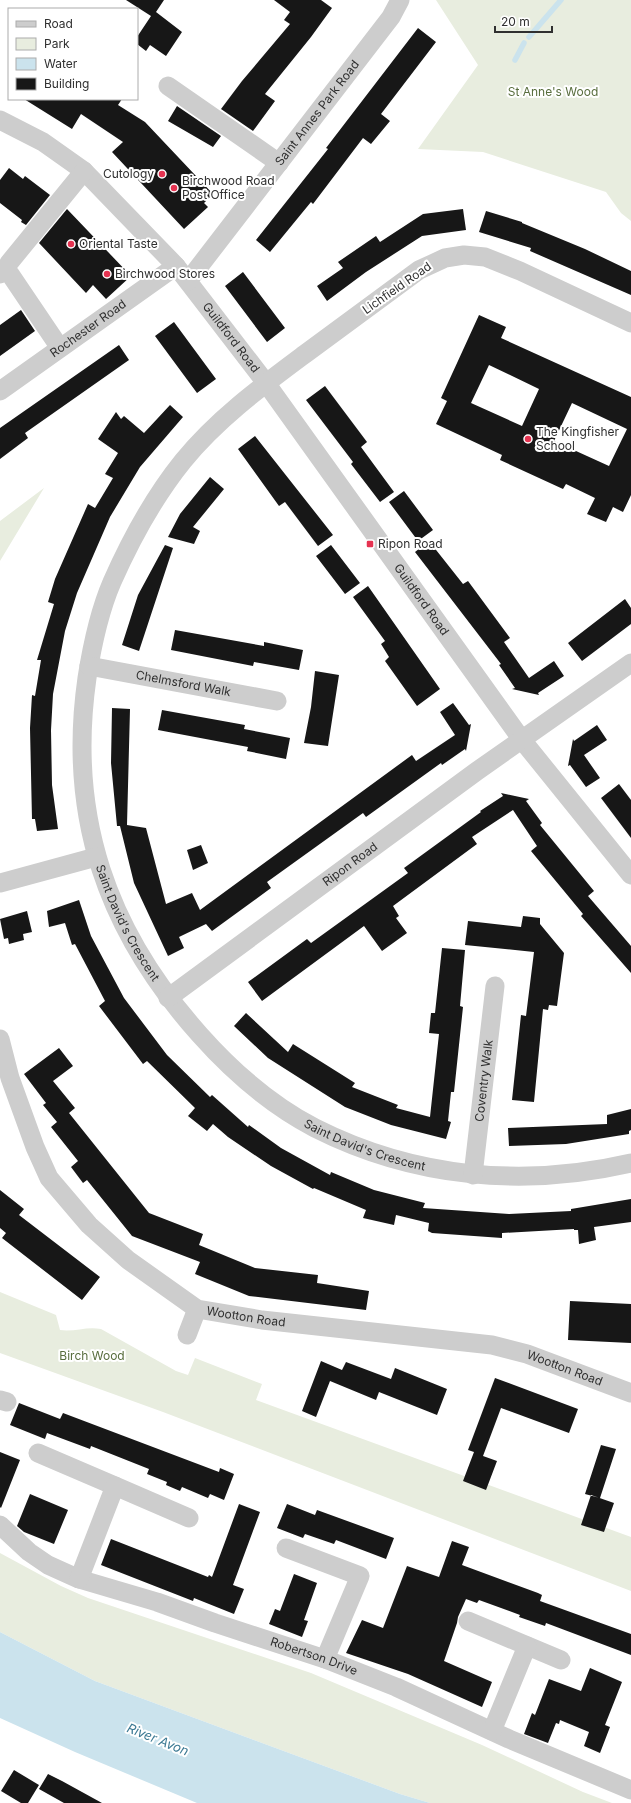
<svg xmlns="http://www.w3.org/2000/svg" width="631" height="1803" font-family="Inter,sans-serif">
<style>
.green{fill:#e8eddf}
.water{fill:#cbe3ed}
.lines{fill:none;stroke-linecap:round;stroke-linejoin:round}
.stream{stroke:#cbe3ed;stroke-width:5.5}
.building{fill:#171717;fill-rule:evenodd}
.minor{stroke:#cdcdcd;stroke-width:19}
.poi-dot{fill:#e63351;stroke:#fff;stroke-width:1.5}
.labels{text-anchor:middle;stroke-width:4;stroke-linejoin:round;paint-order:stroke}
.park-label{font-size:12px;fill:#586d3d;stroke:#fff}
.street-label{font-size:12px;fill:#303030;stroke:#fff}
.poi-label{font-size:12px;fill:#303030;stroke:#fff;text-anchor:start}
.water-label{font-size:13px;font-style:italic;fill:#3d7a94;stroke:#fff}
</style>
<rect width="100%" height="100%" fill="#fff"/>
<path class="green" d="M 436,0 L 631,0 L 631,221 L 621,213 L 606,192 L 483,152 L 418,149 L 478,65 Z
M 44,488 L 0,561 L 0,521 Z
M 0,1292 L 56,1315 L 60,1330 C 75,1332 87,1326 101,1329 L 176,1371 L 188,1375 L 195,1358 L 262,1384 L 256,1400 L 631,1537 L 631,1591 L 163,1412 L 0,1353 Z
M 0,1553 L 61,1586 L 88,1598 L 311,1673 L 482,1745 L 583,1792 L 612,1803 L 430,1803 L 400,1794 L 95,1681 L 0,1632 Z"/>
<path class="water" d="M 0,1632 L 95,1681 L 400,1794 L 430,1803 L 197,1803 L 75,1752 L 0,1718 Z"/>
<g class="lines">
<path class="stream" d="M 529,37 L 561,0
M 515,60 L 524,43"/>
</g>
<path class="building" d="M 126,0 L 164,0 L 156,12 L 182,32 L 166,56 L 150,45 L 146,51 L 137,44 L 137,37 L 151,16 Z
M 274,0 L 321,0 L 332,8 L 311,37 L 265,94 L 275,101 L 253,131 L 221,109 L 242,81 L 290,24 L 284,20 L 290,12 Z
M 418,28 L 436,42 L 381,114 L 390,121 L 371,144 L 363,138 L 313,204 L 311,202 L 270,252 L 256,240 L 328,149 L 326,148 Z
M 24,99 L 122,99 L 118,105 L 145,122 L 213,194 L 204,203 L 208,207 L 184,229 L 112,152 L 123,142 L 81,114 L 72,129 Z
M 177,106 L 221,136 L 213,147 L 168,121 Z
M 9,168 L 23,179 L 25,176 L 50,195 L 26,225 L 21,222 L 22,220 L 0,203 L 0,180 Z
M 67,209 L 131,276 L 106,299 L 93,285 L 86,293 L 39,243 Z
M 463,209 L 466,230 L 422,236 L 366,272 L 327,301 L 317,286 L 343,268 L 338,262 L 376,236 L 380,242 L 423,214 Z
M 486,211 L 522,222 L 522,223 L 585,249 L 631,271 L 631,295 L 530,251 L 531,248 L 479,232 Z
M 243,272 L 285,328 L 267,342 L 225,286 Z
M 21,310 L 35,331 L 0,356 L 0,325 Z
M 479,315 L 506,327 L 501,338 L 631,397 L 631,495 L 623,512 L 613,507 L 606,522 L 587,514 L 595,498 L 566,484 L 563,489 L 500,460 L 502,455 L 436,424 L 447,401 L 441,398 ZM 489,365 L 539,389 L 522,426 L 471,403 ZM 572,403 L 627,429 L 609,466 L 554,441 Z
M 174,322 L 216,379 L 197,393 L 155,336 Z
M 119,345 L 129,360 L 25,433 L 28,438 L 0,459 L 0,428 Z
M 325,386 L 367,442 L 361,447 L 394,492 L 380,502 L 351,464 L 353,462 L 306,400 Z
M 170,405 L 183,417 L 140,467 L 110,517 L 77,593 L 65,631 L 53,694 L 51,730 L 52,785 L 58,829 L 37,831 L 35,819 L 32,819 L 30,728 L 32,695 L 35,696 L 41,660 L 37,660 L 54,604 L 48,602 L 55,579 L 88,504 L 95,508 L 113,478 L 105,474 L 118,453 L 98,439 L 116,412 L 121,419 L 124,416 L 144,433 Z
M 255,436 L 333,535 L 318,546 L 285,502 L 279,506 L 238,449 Z
M 210,477 L 224,489 L 193,527 L 200,531 L 194,544 L 168,537 L 180,514 Z
M 404,491 L 433,530 L 418,541 L 389,502 Z
M 429,541 L 463,584 L 468,581 L 510,638 L 504,642 L 529,678 L 554,661 L 564,676 L 538,693 L 539,695 L 512,689 L 515,688 L 499,665 L 501,664 L 415,552 Z
M 165,545 L 173,548 L 139,651 L 122,645 L 138,595 Z
M 331,545 L 360,583 L 345,594 L 316,556 Z
M 368,586 L 440,689 L 417,706 L 385,661 L 389,657 L 381,644 L 385,641 L 353,597 Z
M 625,599 L 631,608 L 631,624 L 582,661 L 568,643 Z
M 175,630 L 264,646 L 264,642 L 303,650 L 299,670 L 254,662 L 253,666 L 171,650 Z
M 315,671 L 339,675 L 328,746 L 304,743 L 311,707 Z
M 453,703 L 469,725 L 471,724 L 466,751 L 465,749 L 442,765 L 441,763 L 366,817 L 363,813 L 267,882 L 271,888 L 212,931 L 206,924 L 179,937 L 184,948 L 168,956 L 134,883 L 120,826 L 117,826 L 111,763 L 112,708 L 130,709 L 127,825 L 146,828 L 166,904 L 192,893 L 200,910 L 412,755 L 416,761 L 455,735 L 440,712 Z
M 162,710 L 245,725 L 244,729 L 290,738 L 286,759 L 247,751 L 248,747 L 158,730 Z
M 597,725 L 607,740 L 584,755 L 600,778 L 586,787 L 570,765 L 568,766 L 573,739 L 574,741 Z
M 619,784 L 631,800 L 631,838 L 601,798 Z
M 501,793 L 529,799 L 526,801 L 542,823 L 540,825 L 594,891 L 588,896 L 631,946 L 631,973 L 581,916 L 583,914 L 531,851 L 537,846 L 513,810 L 472,837 L 477,844 L 393,906 L 399,916 L 396,918 L 407,933 L 382,951 L 364,926 L 262,1001 L 248,982 L 307,939 L 311,943 L 408,873 L 404,868 L 481,812 L 480,811 L 503,796 Z
M 201,845 L 208,863 L 193,870 L 187,850 Z
M 79,900 L 91,936 L 124,998 L 167,1055 L 210,1097 L 212,1095 L 248,1127 L 249,1125 L 281,1148 L 330,1175 L 331,1172 L 374,1190 L 425,1203 L 423,1208 L 509,1214 L 571,1211 L 571,1209 L 631,1199 L 631,1222 L 594,1227 L 596,1240 L 579,1244 L 578,1230 L 574,1230 L 574,1229 L 502,1233 L 502,1238 L 432,1233 L 428,1231 L 429,1223 L 396,1215 L 394,1225 L 363,1218 L 366,1210 L 314,1188 L 313,1189 L 271,1166 L 228,1137 L 213,1124 L 207,1131 L 188,1116 L 195,1108 L 147,1061 L 143,1064 L 99,1006 L 105,1001 L 75,944 L 72,945 L 65,923 L 49,927 L 47,911 Z
M 27,911 L 32,932 L 23,934 L 24,940 L 9,944 L 8,938 L 4,939 L 0,919 Z
M 523,916 L 540,918 L 540,924 L 564,953 L 557,1006 L 549,1005 L 548,1010 L 543,1009 L 534,1102 L 512,1100 L 521,1015 L 526,1016 L 534,952 L 465,945 L 468,921 L 521,927 Z
M 442,948 L 465,950 L 460,1006 L 463,1007 L 454,1092 L 451,1092 L 448,1121 L 451,1122 L 446,1139 L 391,1125 L 345,1107 L 268,1058 L 234,1026 L 246,1013 L 288,1052 L 293,1044 L 355,1083 L 352,1087 L 398,1105 L 396,1108 L 430,1117 L 439,1034 L 429,1033 L 431,1013 L 435,1013 Z
M 59,1048 L 73,1066 L 53,1081 L 75,1108 L 69,1113 L 149,1213 L 203,1234 L 199,1245 L 255,1268 L 318,1275 L 317,1283 L 369,1291 L 366,1310 L 249,1296 L 195,1274 L 200,1262 L 132,1236 L 87,1180 L 83,1183 L 71,1167 L 78,1161 L 51,1127 L 57,1122 L 43,1105 L 46,1103 L 24,1074 Z
M 631,1109 L 631,1130 L 629,1131 L 629,1134 L 566,1144 L 509,1146 L 508,1128 L 607,1124 L 607,1115 Z
M 0,1190 L 24,1209 L 19,1215 L 100,1277 L 82,1300 L 2,1238 L 6,1233 L 0,1228 Z
M 570,1301 L 631,1304 L 631,1343 L 568,1340 Z
M 321,1361 L 342,1370 L 346,1362 L 391,1379 L 395,1368 L 447,1389 L 437,1415 L 379,1392 L 376,1400 L 330,1381 L 316,1417 L 302,1411 Z
M 495,1378 L 578,1409 L 569,1433 L 501,1408 L 483,1456 L 497,1461 L 486,1490 L 463,1481 L 474,1452 L 468,1450 Z
M 19,1403 L 60,1419 L 63,1413 L 219,1472 L 220,1468 L 234,1474 L 224,1500 L 210,1494 L 208,1498 L 182,1487 L 180,1491 L 166,1485 L 167,1482 L 147,1474 L 149,1469 L 91,1446 L 90,1449 L 47,1433 L 45,1439 L 10,1425 Z
M 601,1445 L 616,1449 L 600,1498 L 585,1494 Z
M 0,1452 L 20,1460 L 1,1508 L 0,1507 Z
M 30,1494 L 68,1510 L 54,1544 L 24,1532 L 17,1526 Z
M 591,1495 L 614,1503 L 604,1532 L 581,1525 Z
M 239,1504 L 260,1512 L 233,1585 L 244,1589 L 234,1614 L 194,1598 L 193,1601 L 101,1565 L 111,1539 L 208,1577 L 209,1575 L 212,1577 Z
M 287,1504 L 315,1515 L 317,1510 L 394,1538 L 386,1559 L 336,1540 L 334,1544 L 305,1534 L 303,1538 L 277,1528 Z
M 452,1541 L 469,1547 L 462,1565 L 538,1593 L 542,1595 L 540,1601 L 631,1634 L 631,1655 L 546,1623 L 545,1626 L 519,1617 L 520,1615 L 479,1600 L 477,1603 L 466,1599 L 458,1617 L 457,1623 L 444,1661 L 492,1682 L 482,1707 L 408,1674 L 346,1653 L 362,1620 L 383,1628 L 407,1566 L 439,1577 Z
M 294,1574 L 317,1583 L 304,1620 L 308,1621 L 302,1637 L 269,1624 L 275,1609 L 280,1611 Z
M 590,1668 L 622,1682 L 605,1725 L 610,1727 L 600,1753 L 584,1746 L 589,1732 L 560,1720 L 559,1724 L 556,1723 L 548,1743 L 524,1734 L 532,1713 L 535,1715 L 549,1679 L 581,1691 Z
M 14,1770 L 39,1785 L 28,1803 L 21,1803 L 1,1791 Z
M 48,1774 L 62,1781 L 102,1803 L 64,1803 L 39,1789 Z"/>
<g class="lines">
<g class="minor">
<path d="M 168,86 L 279,163"/>
<path id="s1" d="M 0,120 L 43,142 L 84,171 L 176,266 L 266,383 L 522,740 L 631,875"/>
<path d="M 9,263 L 84,171"/>
<path d="M 0,274 L 5,272 L 10,274 L 60,348"/>
<path id="s2" d="M 188,281 L 391,17 L 400,0"/>
<path id="s3" d="M 631,323 L 520,271 L 485,257 L 464,255 L 445,258 L 419,270 C 381,298 343,326 305,354 C 262,386 217,419 183,461 C 154,497 131,539 112,582 C 99,612 92,646 87,678 C 67,817 107,931 200,1035 C 232,1071 271,1105 315,1128 C 414,1178 524,1188 631,1163"/>
<path id="s4" d="M 0,391 L 176,266"/>
<path id="s5" d="M 89,666 L 277,701"/>
<path d="M 0,883 L 96,857"/>
<path id="s6" d="M 168,998 L 477,771 L 631,663"/>
<path id="s7" d="M 0,1039 L 10,1078 L 35,1147 L 49,1178 L 89,1225 L 128,1260 L 197,1309 L 262,1320 L 492,1345 L 527,1354 L 631,1393"/>
<path id="s8" d="M 473,1175 L 495,986"/>
<path d="M 187,1335 L 197,1309"/>
<path d="M 0,1400 L 7,1402"/>
<path d="M 38,1453 L 115,1486"/>
<path id="s9" d="M 0,1525 L 29,1552 L 48,1565 L 79,1579 L 157,1602 L 215,1623 L 325,1659 L 396,1687 L 509,1739 L 631,1790"/>
<path d="M 286,1548 L 360,1576 L 325,1659"/>
<path d="M 79,1579 L 115,1486 L 189,1518"/>
<path d="M 468,1621 L 561,1660"/>
<path d="M 492,1731 L 527,1646"/>
</g>
</g>
<g class="poi-dot">
<circle cx="162" cy="174" r="4"/>
<circle cx="174" cy="188" r="4"/>
<circle cx="71" cy="244" r="4"/>
<circle cx="107" cy="274" r="4"/>
<circle cx="528" cy="439" r="4"/>
<rect x="366" y="540" width="8" height="8" rx="2"/>
</g>
<g class="labels">
<g class="park-label">
<text x="553" y="96">St Anne's Wood</text>
<text x="92" y="1360">Birch Wood</text>
</g>
<g class="street-label">
<text dy="4" stroke="none"><textPath href="#s2" startOffset="212">Saint Annes Park Road</textPath></text>
<text transform="translate(397 288) rotate(-35)" y="4">Lichfield Road</text>
<text dy="4" stroke="none"><textPath href="#s4" startOffset="108">Rochester Road</textPath></text>
<text dy="4" stroke="none"><textPath href="#s1" startOffset="321">Guildford Road</textPath></text>
<text dy="4" stroke="none"><textPath href="#s1" startOffset="645">Guildford Road</textPath></text>
<text dy="4" stroke="none"><textPath href="#s5" startOffset="96">Chelmsford Walk</textPath></text>
<text dy="4" stroke="none"><textPath href="#s6" startOffset="226">Ripon Road</textPath></text>
<text dy="4" stroke="none"><textPath href="#s3" startOffset="1027">Saint David's Crescent</textPath></text>
<text dy="4" stroke="none"><textPath href="#s8" startOffset="95">Coventry Walk</textPath></text>
<text dy="4" stroke="none"><textPath href="#s3" startOffset="1363">Saint David's Crescent</textPath></text>
<text dy="4" stroke="none"><textPath href="#s7" startOffset="396">Wootton Road</textPath></text>
<text dy="4" stroke="none"><textPath href="#s7" startOffset="720">Wootton Road</textPath></text>
<text dy="4" stroke="none"><textPath href="#s9" startOffset="344">Robertson Drive</textPath></text>
</g>
<g class="poi-label">
<text x="154" y="178" text-anchor="end">Cutology</text>
<text x="182" y="185">Birchwood Road<tspan x="182" dy="14">Post Office</tspan></text>
<text x="79" y="248">Oriental Taste</text>
<text x="115" y="278">Birchwood Stores</text>
<text x="536" y="436">The Kingfisher<tspan x="536" dy="14">School</tspan></text>
<text x="378" y="548">Ripon Road</text>
</g>
<g class="water-label">
<text transform="translate(158 1739) rotate(22)" y="5">River Avon</text>
</g>
</g>
<rect x="8" y="8" width="130" height="92" fill="#ffffff" stroke="#acacac"/>
<rect x="16" y="21" width="20" height="6" fill="#cdcdcd" stroke="#acacac"/>
<text x="44" y="28" font-size="12" fill="#303030">Road</text>
<rect x="16" y="38" width="20" height="12" fill="#e8eddf" stroke="#acacac"/>
<text x="44" y="48" font-size="12" fill="#303030">Park</text>
<rect x="16" y="58" width="20" height="12" fill="#cbe3ed" stroke="#acacac"/>
<text x="44" y="68" font-size="12" fill="#303030">Water</text>
<rect x="16" y="78" width="20" height="12" fill="#171717" stroke="#acacac"/>
<text x="44" y="88" font-size="12" fill="#303030">Building</text>
<path d="M495 26v6h57v-6" fill="none" stroke="#303030" stroke-width="2"/>
<text x="501" y="26" font-size="12" fill="#303030" stroke="#ffffff" stroke-width="3" paint-order="stroke">20 m</text>
</svg>
